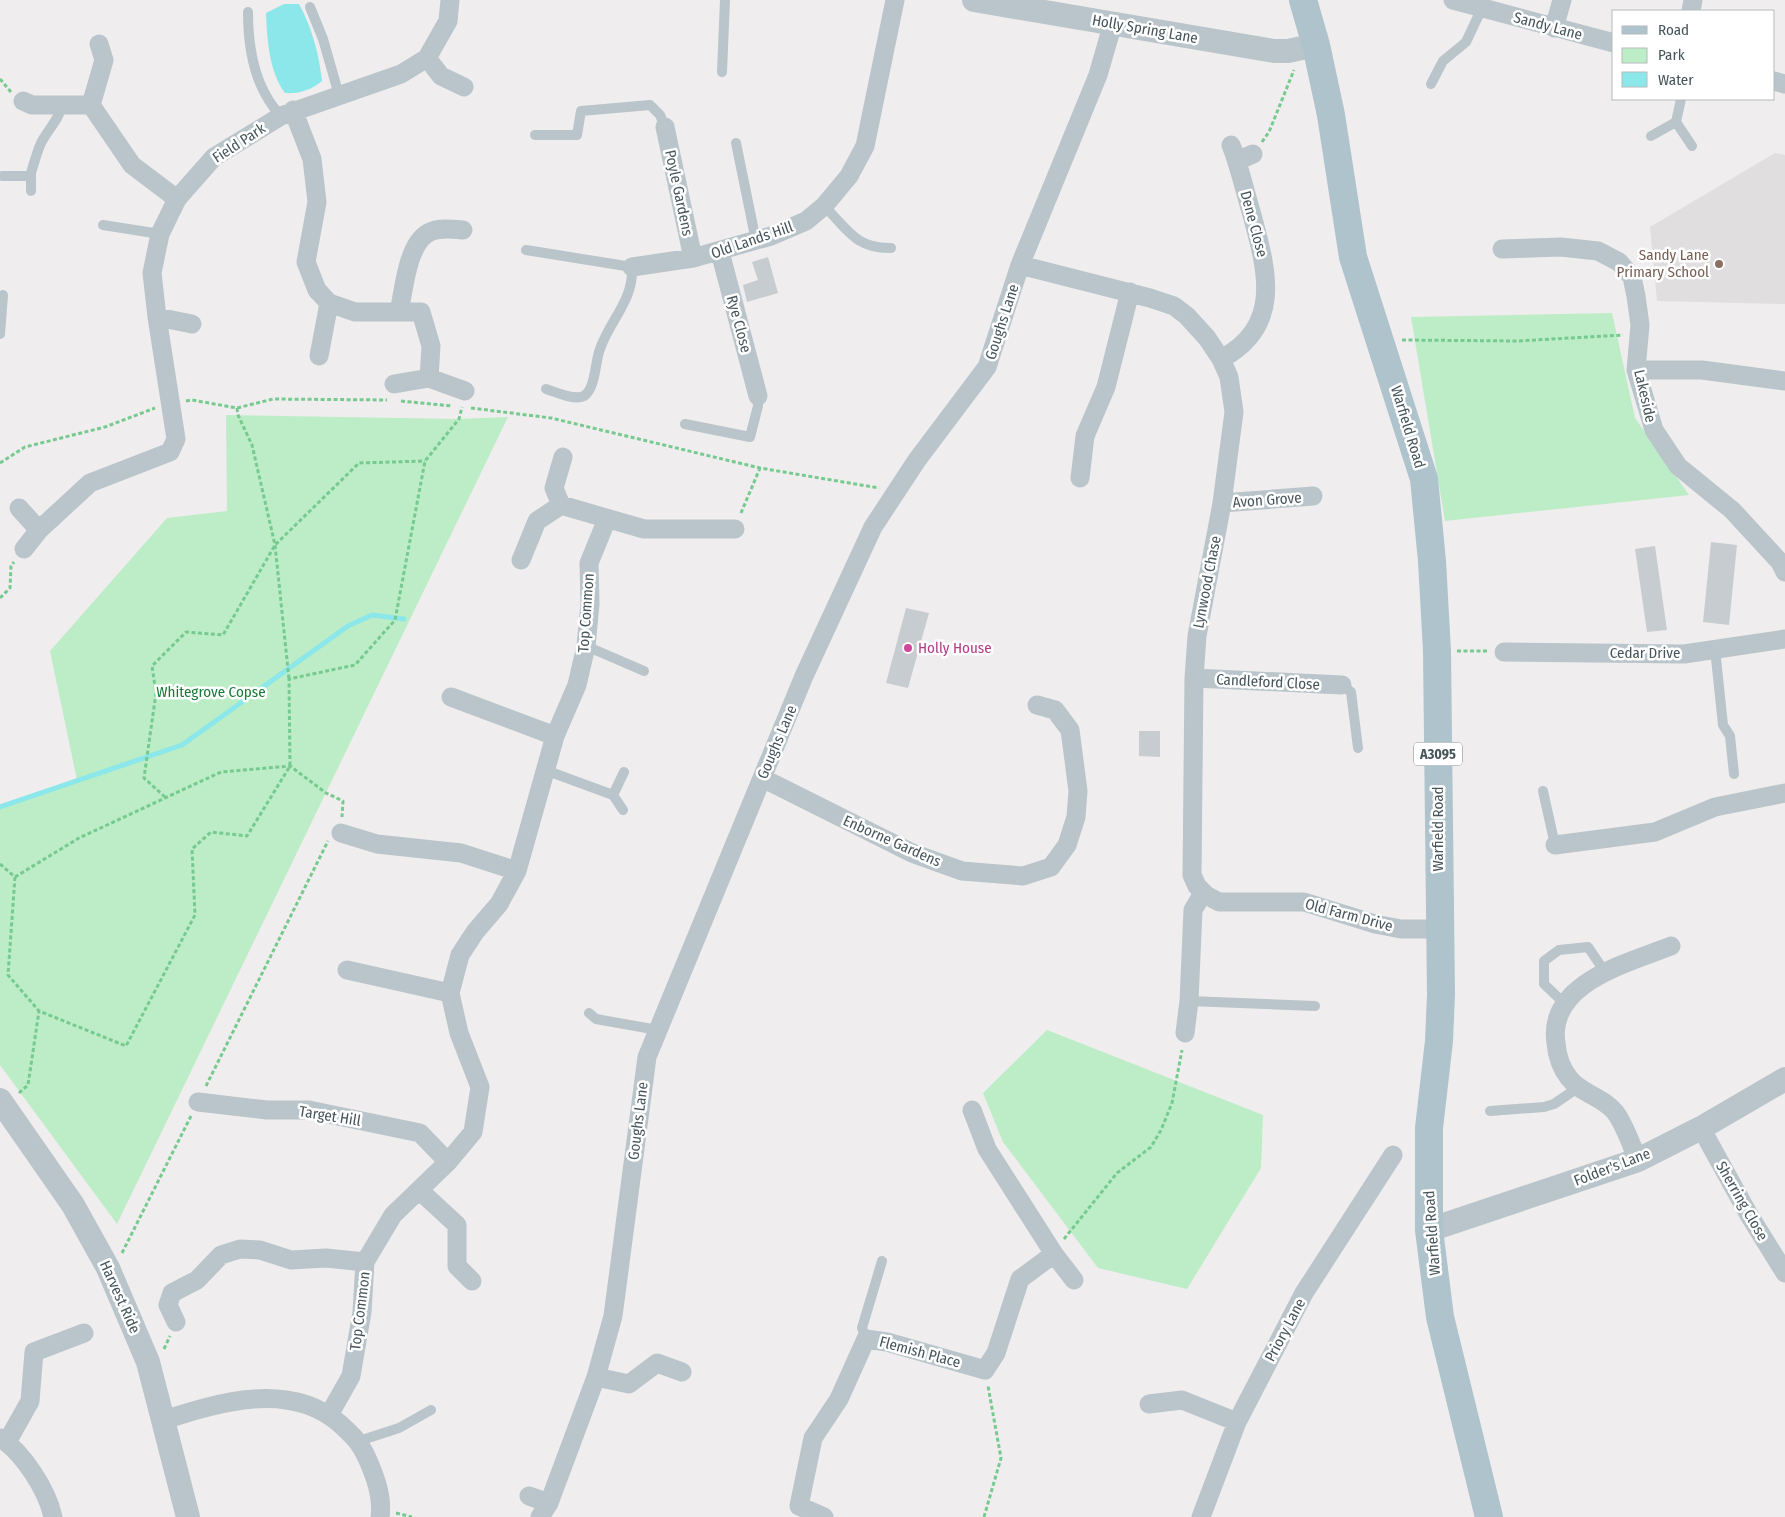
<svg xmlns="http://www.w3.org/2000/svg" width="1785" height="1517" font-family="'Fira Sans Condensed',sans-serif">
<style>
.education{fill:#e1dedf}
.green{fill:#bcedc6}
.water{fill:#8be7e9}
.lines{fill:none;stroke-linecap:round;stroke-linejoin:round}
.stream{stroke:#8be7e9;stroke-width:5}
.building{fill:#c7ccd0}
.path{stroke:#76ca90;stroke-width:3;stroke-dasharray:4 2.5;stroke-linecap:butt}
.service{stroke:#b9c5ca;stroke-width:10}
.minor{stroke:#b9c5ca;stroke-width:19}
.tertiary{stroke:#b9c5ca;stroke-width:24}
.primary{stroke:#aec3cc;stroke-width:28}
.education-dot{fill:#8d6e63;stroke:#fff;stroke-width:2}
.hotel-dot{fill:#d1479c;stroke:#fff;stroke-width:2}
.labels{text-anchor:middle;stroke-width:5;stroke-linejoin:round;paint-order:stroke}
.shield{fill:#fff;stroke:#7e888c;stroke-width:1}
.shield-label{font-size:14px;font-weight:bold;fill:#46555a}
.street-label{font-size:15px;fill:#46555a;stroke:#fff}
.education-label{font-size:15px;fill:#785e54;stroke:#fff;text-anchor:end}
.hotel-label{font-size:15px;fill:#b23c85;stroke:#fff;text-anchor:start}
.park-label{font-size:15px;fill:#197937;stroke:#fff}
</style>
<rect width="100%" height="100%" fill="#f0edee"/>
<path class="education" d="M 1775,153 L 1785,155 L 1785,304 L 1657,301 L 1650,227 Z"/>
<path class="green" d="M 1612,313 L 1635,418 L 1689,495 L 1445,521 L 1411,317 Z
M 226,415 L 459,419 L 508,417 L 117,1224 L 0,1065 L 0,806 L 77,780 L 50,651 L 167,518 L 227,511 Z
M 1047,1030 L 1263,1115 L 1261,1168 L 1187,1289 L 1098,1268 L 1003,1142 L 983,1093 Z"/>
<path class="water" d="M 284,4 L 299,4 C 312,28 319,54 322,81 C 312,90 298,94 285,93 C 269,72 267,39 266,13 Z"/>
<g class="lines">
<path class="stream" d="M 0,807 L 182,745 L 348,626 L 372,615 L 404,619"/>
</g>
<path class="building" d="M 768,257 L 778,293 L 747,302 L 743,285 L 758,280 L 752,262 Z
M 1711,542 L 1737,545 L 1729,625 L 1703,622 Z
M 1655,546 L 1667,630 L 1647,632 L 1635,549 Z
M 906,608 L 929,613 L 908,688 L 886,683 Z
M 1139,731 L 1160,731 L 1160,757 L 1139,756 Z"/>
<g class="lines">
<path class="path" d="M 0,79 L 11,92
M 1262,142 L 1269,132 L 1294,70
M 1402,340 L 1518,341 L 1623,335
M 186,401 L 192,400 L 237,408 L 273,399 L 387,400
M 401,401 L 452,406
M 237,408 L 238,415 L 252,445 L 275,545 L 289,679
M 471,408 L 551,418 L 760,468 L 879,488
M 0,463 L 25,447 L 105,427 L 155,408
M 741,513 L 760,468
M 0,598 L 10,588 L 11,566 L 14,562
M 1457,651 L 1488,651
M 165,797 L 144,778 L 156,693 L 152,666 L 186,632 L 223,635 L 275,545 L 359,463 L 425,461
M 0,864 L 15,877
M 15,877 L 8,975 L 39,1011 L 126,1046 L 195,915 L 192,849 L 211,832 L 247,836 L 290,766 L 289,679 L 355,665 L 395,620 L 425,461 L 459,419 L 462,407
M 15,877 L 79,838 L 221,772 L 290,766 L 326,793 L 343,801 L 342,817
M 206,1086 L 328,841
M 19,1093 L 28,1085 L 39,1011
M 1064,1239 L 1117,1173 L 1151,1147 L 1161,1130 L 1172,1103 L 1182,1050
M 122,1253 L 191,1116
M 164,1349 L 170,1336
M 396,1513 L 412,1517
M 984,1517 L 1001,1458 L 988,1386"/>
<path class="service" d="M 310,7 L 323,39 L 339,95
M 248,12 C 248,49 255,89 281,116
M 722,72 L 725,0
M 1431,84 L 1443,61 L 1466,42 L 1482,8
M 1681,99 L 1676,122 L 1692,146
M 535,135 L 577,135 L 581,111 L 650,105 L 660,115 L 665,127
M 1651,136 L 1676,122
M 736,143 L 756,241
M 31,173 L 31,191
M 2,176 L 28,176 L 31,173 C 34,163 37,152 41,143 C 48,129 59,120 62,105
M 824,206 C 847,228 855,249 891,248
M 103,225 L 160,234
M 526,250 L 632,267 C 634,300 610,320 600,349 C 595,361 596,388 584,396 C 574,401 556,392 546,389
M 0,334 L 3,295
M 685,424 L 750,437 L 758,406 L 758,396
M 586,646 L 644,671
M 1715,649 L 1723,725 L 1730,736 L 1734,774
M 1342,685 L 1351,692 L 1358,748
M 545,770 L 613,795 L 623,810
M 1543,791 L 1555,845
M 613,795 L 624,772
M 1189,1001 L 1315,1006
M 1565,1004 L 1544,984 L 1544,961 L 1559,950 L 1588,947 L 1605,972
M 589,1013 L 596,1019 L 658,1030
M 1490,1111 L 1544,1107 L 1554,1104 L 1579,1087
M 866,1339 L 862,1328 L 882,1261
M 359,1441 L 399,1428 L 431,1410"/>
<path class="minor" d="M 1453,0 L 1614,43
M 1691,11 L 1693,0
M 1554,28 L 1562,0
M 427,58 L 441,76 L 464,87
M 1774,81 L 1785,84
M 23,101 L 32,105 L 91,105
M 91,105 L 132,165 L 177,199
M 91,105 L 104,60 L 99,44
M 293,110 L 312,159 L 317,202 L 306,262 L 317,290 L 329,303 L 355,312 L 421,312 L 431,346 L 429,378 L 465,391
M 665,127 L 693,258
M 1237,161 L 1253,154
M 1502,249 L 1561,247 L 1598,251 L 1619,262 L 1632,277 L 1636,296 L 1640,325 L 1636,370 L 1654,430 L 1678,466 L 1732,510 L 1780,562 L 1785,572
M 720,252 L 758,396
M 1020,265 L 1150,298 L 1174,306 L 1187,316 L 1207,338 L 1221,359 L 1229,377 L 1234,412 L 1222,503 L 1197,636 L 1194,678 L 1192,875 L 1197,886 L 1206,895 L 1219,902 L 1304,902 L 1375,924 L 1401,929 L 1439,929
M 632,267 L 693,258 L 771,236 L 806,221 L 824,206 L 849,176 L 865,146 L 895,0
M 399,312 C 404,290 407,245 428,233 C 438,227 452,229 463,230
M 157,317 L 192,324
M 319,356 L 329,303
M 1221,359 C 1283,326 1267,271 1252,215 C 1245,192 1240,168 1231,145
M 1636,370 L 1702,370 L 1785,381
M 394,384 L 429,378
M 1080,478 L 1085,436 L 1106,387 L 1130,292
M 1222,503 L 1313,496
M 561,505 L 554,488 L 563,457
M 19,508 L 39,530
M 24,549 L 39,530 L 90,483 L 170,452 L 176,439 L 157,317 L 152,273 L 160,234 L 177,199 L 214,157 L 281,116 L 401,74 L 427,58 L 448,21 L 450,0
M 521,560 L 537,521 L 561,505 L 644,529 L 735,529
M 1504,652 L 1684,654 L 1785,639
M 1194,678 L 1342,685
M 451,697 L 555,736
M 762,778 L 912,853 L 962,871 L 1023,876 L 1051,867 L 1067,845 L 1076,817 L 1078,791 L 1070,730 L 1055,710 L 1037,705
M 341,833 L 377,844 L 461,853 L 517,871
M 1555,845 L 1655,832 L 1715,807 L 1785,793
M 347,970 L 450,993
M 1185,1033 L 1189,1001 L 1193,910 L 1203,893
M 198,1102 L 267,1110 L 309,1110 L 420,1133 L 448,1162
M 972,1110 L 987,1149 L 1054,1254 L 1074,1280
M 1701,1128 L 1749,1215 L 1785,1273
M 1638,1160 C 1631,1145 1625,1125 1615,1112 C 1603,1097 1580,1093 1569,1078 C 1561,1068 1557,1055 1556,1043 C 1547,983 1628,963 1671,946
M 420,1191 L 457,1225 L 457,1266 L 472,1281
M 176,1322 L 168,1305 L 172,1293 L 197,1280 L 221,1255 L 240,1249 L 260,1250 L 291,1260 L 326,1258 L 365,1262
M 596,1377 L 629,1384 L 657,1363 L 682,1372
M 1149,1404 L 1182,1400 L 1237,1422
M 329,1415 L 351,1376 L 362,1312 L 365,1262 L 393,1215 L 448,1162 L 473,1132 L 480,1087 L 459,1033 L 450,993 L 460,955 L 475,932 L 499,904 L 517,871 L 555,736 L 577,685 L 586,646 L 590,604 L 589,563 L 607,519
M 164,1420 C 220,1402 289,1381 339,1423 C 353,1436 359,1441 367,1458 C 375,1476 383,1497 380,1517
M 0,1438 C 23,1452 47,1490 53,1517
M 7,1442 L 30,1401 L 34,1352 L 84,1333
M 529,1496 L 549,1503
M 799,1506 L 813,1438 L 839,1399 L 866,1339 L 887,1342 L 985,1370 L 996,1353 L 1020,1279 L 1054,1254
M 799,1506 L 824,1517
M 540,1517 L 549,1503 L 596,1377 L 613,1316 L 647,1057 L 804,676 L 873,527 L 917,460 L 987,367 L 1020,265 L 1098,75 L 1113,23
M 1201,1517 L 1237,1422 L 1304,1293 L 1393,1155"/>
<path class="tertiary" d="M 974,0 L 1274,51 L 1288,51 L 1316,45
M 0,1100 L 73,1205 L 108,1268 L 148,1362 L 188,1517
M 1429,1230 L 1638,1160 L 1701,1128 L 1785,1079"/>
<path class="primary" d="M 1303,0 L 1316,45 L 1331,115 L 1353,257 L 1424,479 L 1432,561 L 1437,651 L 1441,995 L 1439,1041 L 1429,1128 L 1429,1230 L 1440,1317 L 1489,1517"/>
</g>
<circle class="education-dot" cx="1719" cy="264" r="5"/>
<circle class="hotel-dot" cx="908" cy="648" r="5"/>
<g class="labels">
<rect class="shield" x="1414" y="742.5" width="48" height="23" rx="4"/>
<g class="shield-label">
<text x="1438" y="759">A3095</text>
</g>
<g class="street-label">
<text transform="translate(1548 26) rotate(15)" y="5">Sandy Lane</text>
<text transform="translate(1145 29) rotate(10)" y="5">Holly Spring Lane</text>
<text transform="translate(239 143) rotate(-33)" y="5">Field Park</text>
<text transform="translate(679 193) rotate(78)" y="5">Poyle Gardens</text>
<text transform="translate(1254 224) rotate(75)" y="5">Dene Close</text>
<text transform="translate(752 240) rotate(-19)" y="5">Old Lands Hill</text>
<text transform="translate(1002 322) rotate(-72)" y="5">Goughs Lane</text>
<text transform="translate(739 324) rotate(75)" y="5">Rye Close</text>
<text transform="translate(1645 396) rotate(77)" y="5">Lakeside</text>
<text transform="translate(1408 427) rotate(73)" y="5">Warfield Road</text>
<text transform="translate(1267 500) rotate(-4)" y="5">Avon Grove</text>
<text transform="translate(1207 582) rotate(-79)" y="5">Lynwood Chase</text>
<text transform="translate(586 613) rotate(-86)" y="5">Top Common</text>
<text x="1645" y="658">Cedar Drive</text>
<text transform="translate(1268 682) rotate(3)" y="5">Candleford Close</text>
<text transform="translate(777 742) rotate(-67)" y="5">Goughs Lane</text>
<text transform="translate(1438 829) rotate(-90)" y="5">Warfield Road</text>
<text transform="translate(892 841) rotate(24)" y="5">Enborne Gardens</text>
<text transform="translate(1349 915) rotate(15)" y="5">Old Farm Drive</text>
<text transform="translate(330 1116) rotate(9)" y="5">Target Hill</text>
<text transform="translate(638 1121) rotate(-83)" y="5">Goughs Lane</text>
<text transform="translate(1612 1167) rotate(-21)" y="5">Folder's Lane</text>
<text transform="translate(1742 1201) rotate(60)" y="5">Sherring Close</text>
<text transform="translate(1432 1233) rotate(-94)" y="5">Warfield Road</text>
<text transform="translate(120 1297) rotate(66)" y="5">Harvest Ride</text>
<text transform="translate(360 1311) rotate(-83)" y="5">Top Common</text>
<text transform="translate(1285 1330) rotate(-62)" y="5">Priory Lane</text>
<text transform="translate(920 1352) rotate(15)" y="5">Flemish Place</text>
</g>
<g class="education-label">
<text x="1709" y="260">Sandy Lane<tspan x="1709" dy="17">Primary School</tspan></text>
</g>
<g class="hotel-label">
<text x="918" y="653">Holly House</text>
</g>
<g class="park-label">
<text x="211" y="697">Whitegrove Copse</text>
</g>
</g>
<rect x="1612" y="10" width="162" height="90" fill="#ffffff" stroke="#b5bbbd"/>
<rect x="1622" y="26" width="25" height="8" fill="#aec3cc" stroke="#b5bbbd"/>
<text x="1658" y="35" font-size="15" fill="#46555a">Road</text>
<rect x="1622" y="48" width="25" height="15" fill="#bcedc6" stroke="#b5bbbd"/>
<text x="1658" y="60" font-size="15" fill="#46555a">Park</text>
<rect x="1622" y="72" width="25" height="15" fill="#8be7e9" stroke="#b5bbbd"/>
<text x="1658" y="85" font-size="15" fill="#46555a">Water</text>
</svg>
